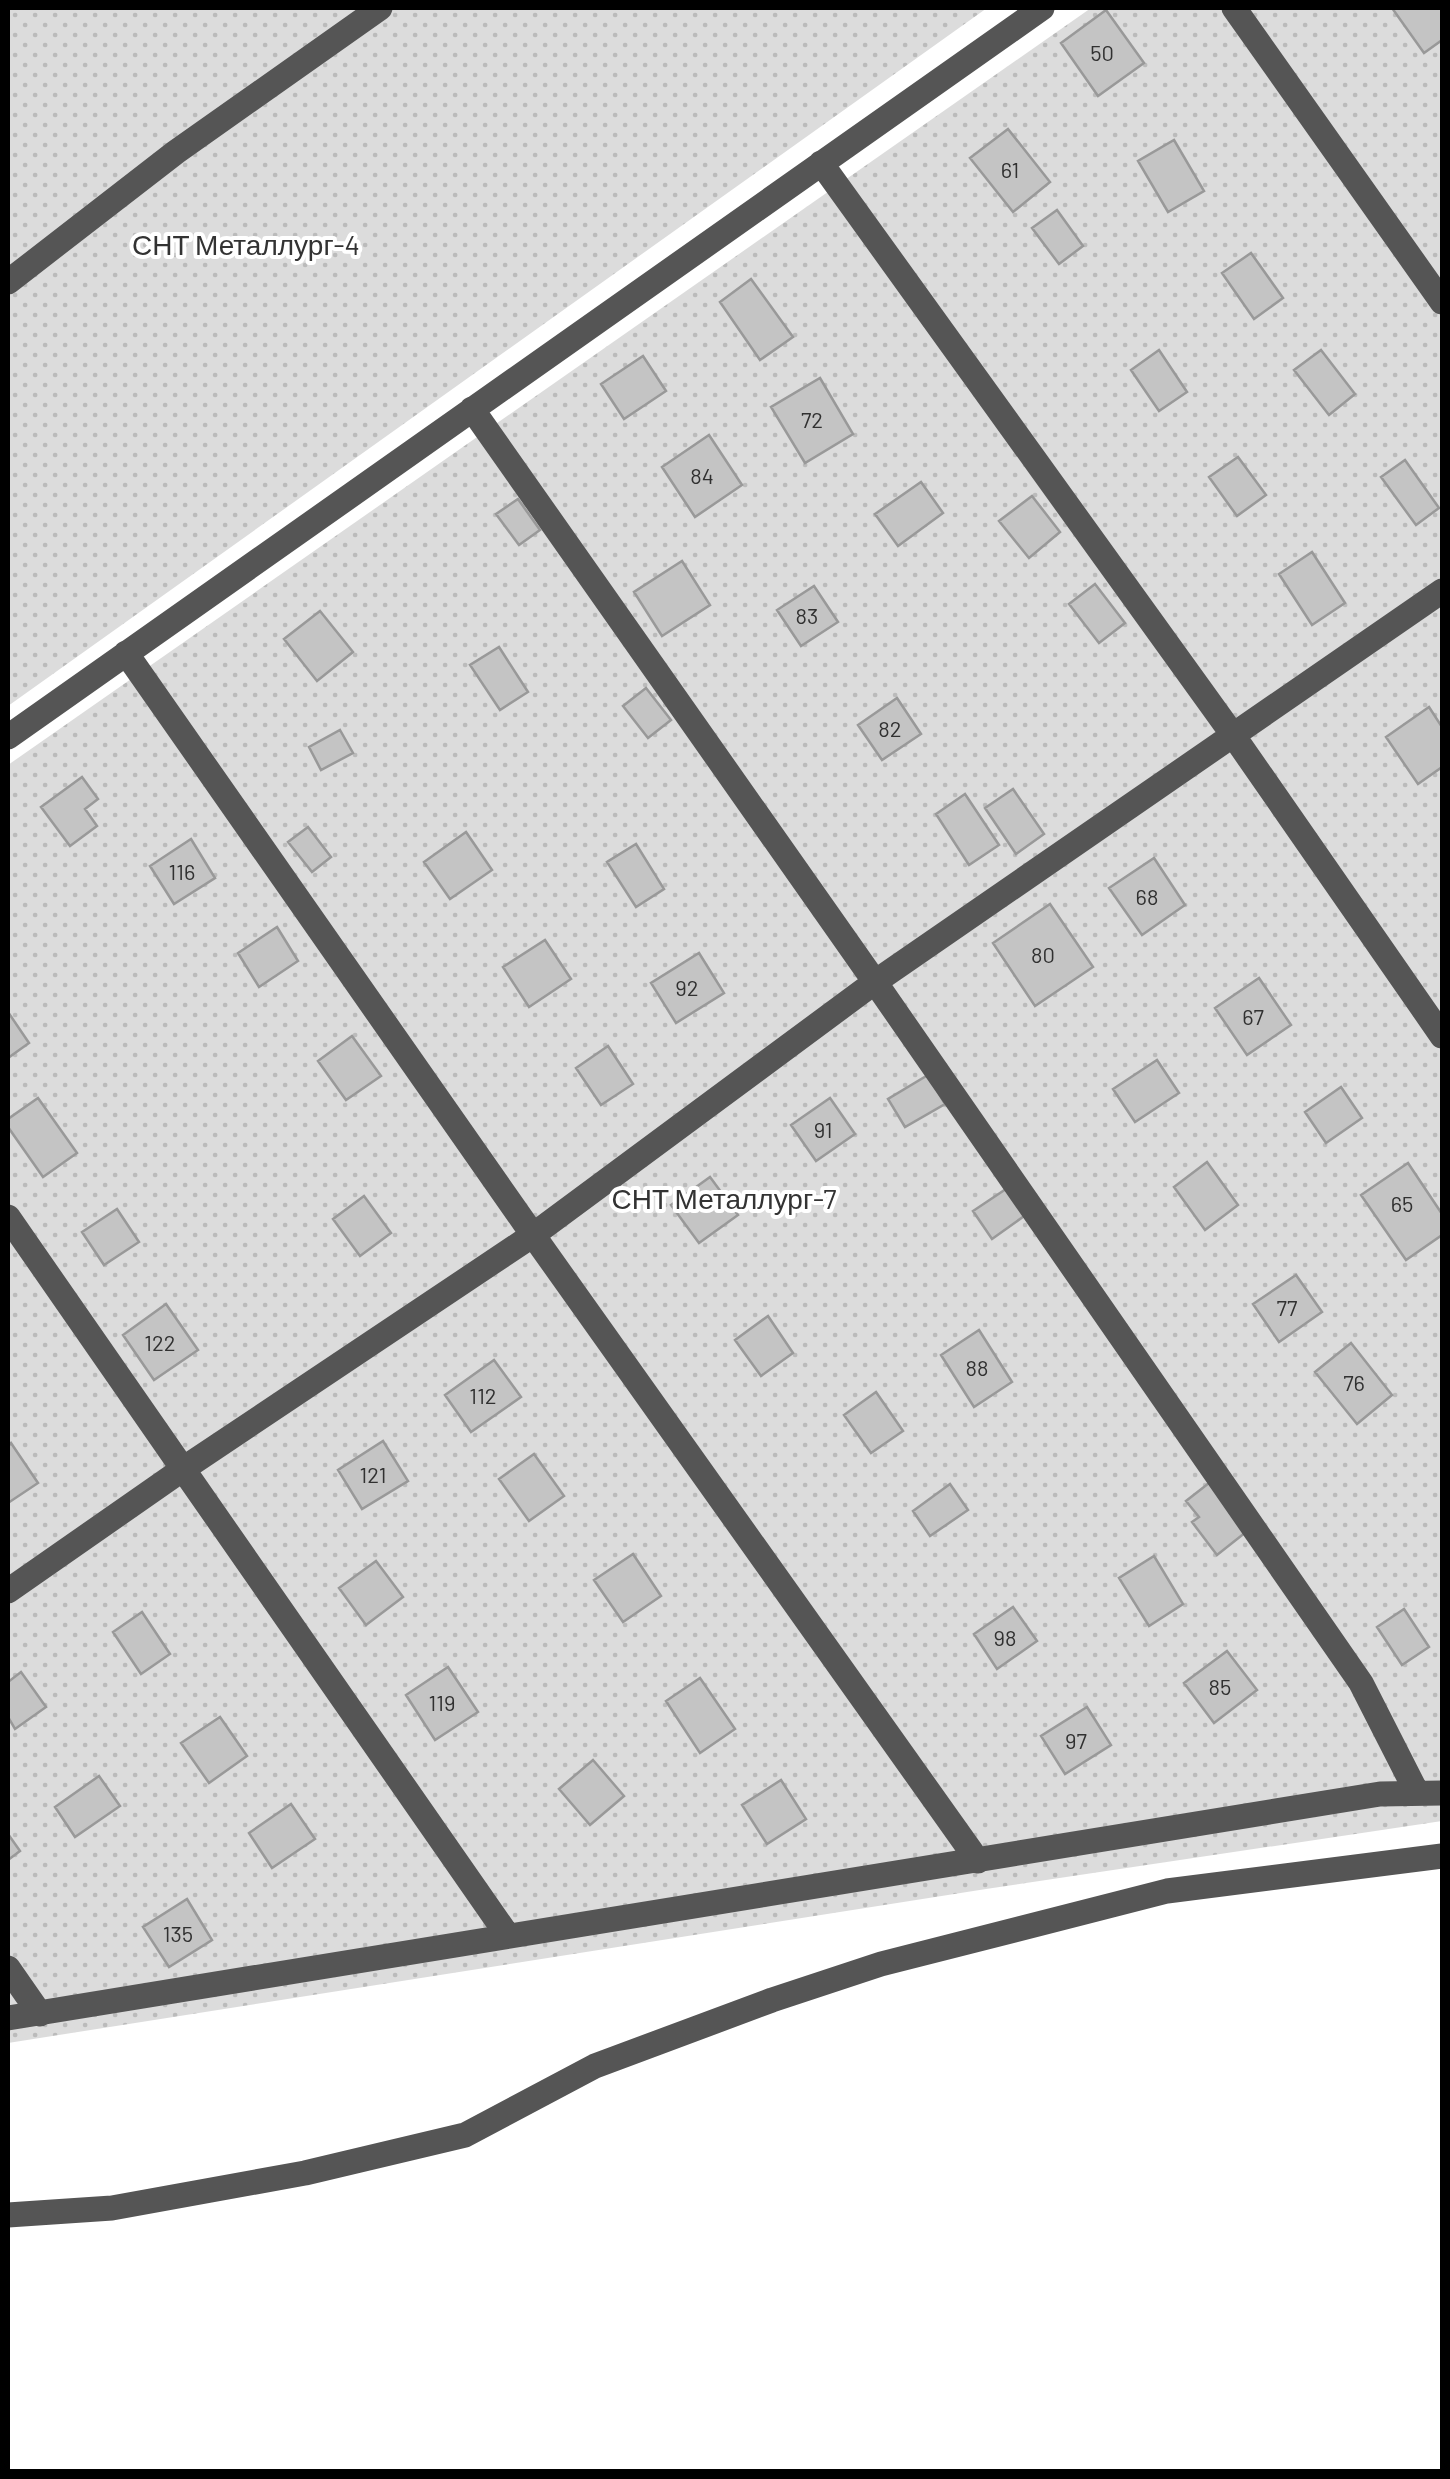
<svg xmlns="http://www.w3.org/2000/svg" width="1450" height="2479" font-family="Barlow,sans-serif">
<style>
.garden{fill:url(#garden-dots)}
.building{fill:#c4c4c4;stroke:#999;stroke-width:2.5}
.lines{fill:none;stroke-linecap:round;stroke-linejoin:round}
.minor{stroke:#555;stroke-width:25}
.labels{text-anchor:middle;stroke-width:8;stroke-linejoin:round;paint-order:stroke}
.number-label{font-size:22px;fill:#313131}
.park-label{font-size:28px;fill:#333;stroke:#fff}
</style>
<defs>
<pattern id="garden-dots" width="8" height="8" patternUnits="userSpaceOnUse" patternTransform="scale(2.5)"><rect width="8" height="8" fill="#dcdcdc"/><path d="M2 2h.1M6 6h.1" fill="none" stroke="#bbb" stroke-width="1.8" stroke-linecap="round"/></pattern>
</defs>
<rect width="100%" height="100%" fill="#fff"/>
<path class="garden" d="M 8,8 L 987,8 L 8,706 Z
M 1091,8 L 1442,8 L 1442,1821 L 986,1889 L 8,2043 L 8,765 Z"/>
<path class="building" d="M 1392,8 L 1442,8 L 1442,40 L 1424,53 Z
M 1106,10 L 1144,63 L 1098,96 L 1061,43 Z
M 1008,129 L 1050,182 L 1013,212 L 970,158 Z
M 1174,140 L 1204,191 L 1168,212 L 1138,161 Z
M 1057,210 L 1083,246 L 1059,264 L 1032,228 Z
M 1251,253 L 1283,298 L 1254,319 L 1222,273 Z
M 751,279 L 793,337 L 760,360 L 720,302 Z
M 1159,350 L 1187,392 L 1159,411 L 1131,370 Z
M 1321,350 L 1355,394 L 1329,415 L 1294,370 Z
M 643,356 L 666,391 L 624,419 L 601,384 Z
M 820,378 L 853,434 L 805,463 L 771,407 Z
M 709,435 L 742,485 L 695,517 L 662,467 Z
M 1238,457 L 1266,495 L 1237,516 L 1209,477 Z
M 1405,460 L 1439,508 L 1416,525 L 1381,477 Z
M 921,482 L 943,513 L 898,546 L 875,514 Z
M 1032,496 L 1060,532 L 1029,558 L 999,521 Z
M 518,499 L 540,530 L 519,545 L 496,514 Z
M 1312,552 L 1345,603 L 1312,625 L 1279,574 Z
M 682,561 L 710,605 L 662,636 L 634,592 Z
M 1095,584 L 1125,623 L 1099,643 L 1069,604 Z
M 814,586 L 838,622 L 801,646 L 777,610 Z
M 320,611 L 353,652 L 317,681 L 284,639 Z
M 499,647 L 528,692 L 500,710 L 470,665 Z
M 646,688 L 671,720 L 648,738 L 623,706 Z
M 897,698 L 921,734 L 882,760 L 858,725 Z
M 1429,707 L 1442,727 L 1442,767 L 1418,784 L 1386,737 Z
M 340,730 L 353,753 L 321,770 L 309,747 Z
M 82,777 L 98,799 L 85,809 L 97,826 L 70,846 L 41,807 Z
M 1013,789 L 1044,834 L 1016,854 L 985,808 Z
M 965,794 L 999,845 L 969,865 L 936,814 Z
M 308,827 L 331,857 L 312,872 L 288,842 Z
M 466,832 L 492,870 L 450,899 L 424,862 Z
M 191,839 L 215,878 L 174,904 L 150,866 Z
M 636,844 L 664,889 L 636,907 L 607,862 Z
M 1154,858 L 1185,905 L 1142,935 L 1109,888 Z
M 1050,904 L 1093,967 L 1035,1006 L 993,943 Z
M 277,927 L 298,961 L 259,987 L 238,953 Z
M 545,940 L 571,979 L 529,1007 L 503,967 Z
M 699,953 L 724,993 L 676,1023 L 651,983 Z
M 1259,978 L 1291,1025 L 1247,1055 L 1215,1008 Z
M 8,1012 L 29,1043 L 8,1058 Z
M 352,1036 L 381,1076 L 346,1100 L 318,1061 Z
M 608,1046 L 633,1084 L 601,1105 L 576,1068 Z
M 1157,1060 L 1179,1093 L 1135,1122 L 1113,1089 Z
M 928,1075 L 945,1104 L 905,1127 L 888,1099 Z
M 1341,1087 L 1362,1118 L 1326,1143 L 1305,1112 Z
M 38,1098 L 77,1153 L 43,1177 L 8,1127 L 8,1119 Z
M 830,1098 L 855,1134 L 816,1161 L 791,1125 Z
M 1207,1162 L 1238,1205 L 1205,1230 L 1174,1187 Z
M 1408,1163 L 1442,1214 L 1442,1235 L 1406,1260 L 1361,1195 Z
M 710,1177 L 738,1215 L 699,1243 L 671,1205 Z
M 1009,1187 L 1027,1214 L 992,1239 L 973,1211 Z
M 364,1196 L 391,1233 L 360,1256 L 333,1219 Z
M 117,1209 L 139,1242 L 104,1265 L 82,1232 Z
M 1296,1275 L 1322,1312 L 1279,1342 L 1253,1304 Z
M 166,1304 L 198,1350 L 154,1380 L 123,1335 Z
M 768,1316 L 793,1353 L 761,1376 L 735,1340 Z
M 979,1330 L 1012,1382 L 974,1407 L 941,1355 Z
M 1351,1343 L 1392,1395 L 1357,1424 L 1315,1372 Z
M 494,1360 L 521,1397 L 471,1432 L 445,1395 Z
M 876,1392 L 903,1431 L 871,1453 L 844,1415 Z
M 383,1441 L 408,1481 L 362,1509 L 338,1470 Z
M 11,1443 L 38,1483 L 8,1503 L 8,1446 Z
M 534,1454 L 564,1496 L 529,1521 L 499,1479 Z
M 1209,1483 L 1246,1532 L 1217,1555 L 1192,1522 L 1199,1517 L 1186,1501 Z
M 950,1484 L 968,1510 L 930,1536 L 913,1511 Z
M 633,1554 L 661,1596 L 623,1622 L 594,1580 Z
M 1154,1556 L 1183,1604 L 1149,1626 L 1119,1578 Z
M 376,1561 L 403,1597 L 366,1625 L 339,1588 Z
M 1013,1607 L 1037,1641 L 997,1669 L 974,1634 Z
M 1404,1609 L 1429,1647 L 1402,1665 L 1377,1627 Z
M 142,1612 L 170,1654 L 141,1674 L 113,1632 Z
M 1227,1651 L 1257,1690 L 1214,1723 L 1184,1683 Z
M 448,1667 L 478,1712 L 435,1740 L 406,1695 Z
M 21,1672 L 46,1707 L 15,1729 L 8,1717 L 8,1682 Z
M 700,1678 L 735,1729 L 700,1753 L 666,1701 Z
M 1087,1707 L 1111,1745 L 1065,1774 L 1041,1736 Z
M 220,1717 L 247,1756 L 209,1783 L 181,1743 Z
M 593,1760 L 624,1796 L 590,1825 L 559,1789 Z
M 99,1776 L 120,1806 L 75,1837 L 55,1807 Z
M 781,1780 L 806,1819 L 767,1844 L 742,1805 Z
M 291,1804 L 315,1839 L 272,1868 L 249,1833 Z
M 8,1834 L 20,1851 L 8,1860 Z
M 187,1899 L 212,1940 L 169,1967 L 143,1927 Z"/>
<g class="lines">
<path class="minor" d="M 1234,8 L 1442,302
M 821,163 L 1233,735 L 1442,1036
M 8,282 L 176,152 L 380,8
M 472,409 L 875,982 L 1361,1683 L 1417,1793
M 126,653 L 533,1235 L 978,1861
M 8,737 L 1042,8
M 8,1217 L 183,1469 L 533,1235 L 875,982 L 1442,591
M 8,1591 L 183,1469 L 508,1936
M 8,1968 L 40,2014
M 8,2018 L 1380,1794 L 1442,1793
M 8,2215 L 112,2208 L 305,2173 L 465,2135 L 595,2066 L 772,2000 L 881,1964 L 1167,1891 L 1442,1856"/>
</g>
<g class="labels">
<g class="number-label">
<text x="1102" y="61">50</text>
<text x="1010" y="178">61</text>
<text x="812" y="428">72</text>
<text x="702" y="484">84</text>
<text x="807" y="624">83</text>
<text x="890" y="737">82</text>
<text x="182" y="880">116</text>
<text x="1147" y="905">68</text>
<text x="1043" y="963">80</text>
<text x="687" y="996">92</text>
<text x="1253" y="1025">67</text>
<text x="823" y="1138">91</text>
<text x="1402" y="1212">65</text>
<text x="1287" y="1316">77</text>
<text x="160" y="1351">122</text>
<text x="977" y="1376">88</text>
<text x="1354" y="1391">76</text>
<text x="483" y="1404">112</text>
<text x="373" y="1483">121</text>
<text x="1005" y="1646">98</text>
<text x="1220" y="1695">85</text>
<text x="442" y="1711">119</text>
<text x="1076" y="1749">97</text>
<text x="178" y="1942">135</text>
</g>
<g class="park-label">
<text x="246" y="255">СНТ Металлург-4</text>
<text x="724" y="1209">СНТ Металлург-7</text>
</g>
</g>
<rect width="1450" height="2479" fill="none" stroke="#000000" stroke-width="20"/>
</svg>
